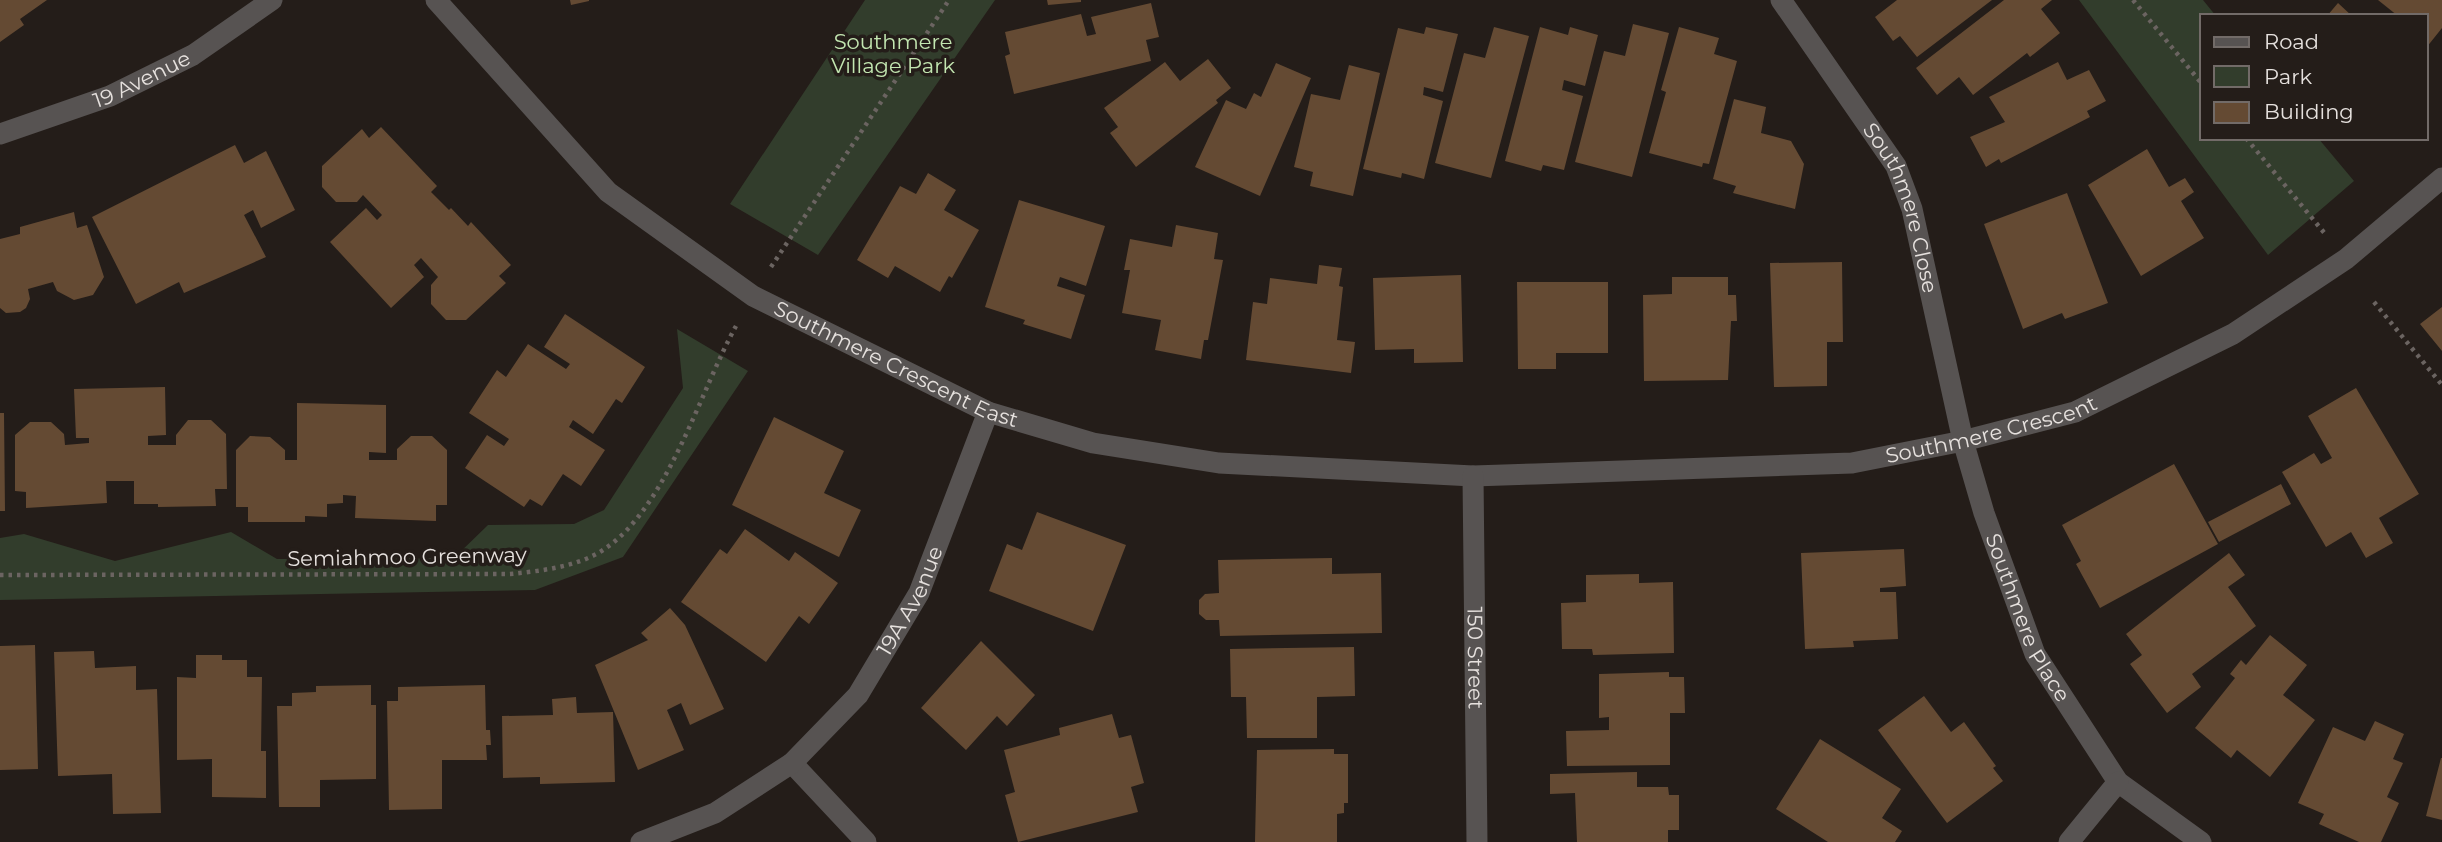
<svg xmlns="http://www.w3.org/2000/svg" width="2442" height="842" font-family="Montserrat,sans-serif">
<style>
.green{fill:#323d2c}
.building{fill:#644a33}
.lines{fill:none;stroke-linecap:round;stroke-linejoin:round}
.path{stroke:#6b6461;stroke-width:4.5;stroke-dasharray:3.5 5;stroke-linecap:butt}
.street{stroke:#575352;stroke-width:21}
.labels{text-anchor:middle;stroke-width:7;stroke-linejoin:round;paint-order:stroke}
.park-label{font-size:21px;fill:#c3e6b1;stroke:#241d19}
.street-label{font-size:21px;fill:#e6e1de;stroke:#241d19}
</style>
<rect width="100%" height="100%" fill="#241d19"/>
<path class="green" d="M 865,0 L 995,0 L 818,255 L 730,204 Z
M 2079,0 L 2203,0 L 2216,16 L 2202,16 L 2202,138 L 2318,138 L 2354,181 L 2268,255 Z
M 677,329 L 748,371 L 623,557 L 535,590 L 0,600 L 0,538 L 24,534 L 115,561 L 231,532 L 277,559 L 454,558 L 488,525 L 574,524 L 604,510 L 683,388 Z"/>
<path class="building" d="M 0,0 L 47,0 L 20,19 L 24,25 L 0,42 Z
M 570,0 L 589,0 L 589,1 L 571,5 Z
M 1047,0 L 1081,0 L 1081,2 L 1048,5 Z
M 1897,0 L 1992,0 L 1917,57 L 1900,36 L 1893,41 L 1875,17 Z
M 2004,0 L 2052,0 L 2041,9 L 2060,33 L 2030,57 L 2027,53 L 1973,95 L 1959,77 L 1937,95 L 1916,68 Z
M 2378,0 L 2442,0 L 2442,28 L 2426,48 L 2426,16 L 2398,16 Z
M 1151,3 L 1159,37 L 1146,40 L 1151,61 L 1014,94 L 1005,56 L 1010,54 L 1005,32 L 1081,14 L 1087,36 L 1096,34 L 1091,17 Z
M 2338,3 L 2352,16 L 2327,16 Z
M 1633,24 L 1669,33 L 1632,177 L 1575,162 L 1604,51 L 1625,56 Z
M 1426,27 L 1458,34 L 1443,92 L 1424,87 L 1423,95 L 1443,101 L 1424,179 L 1402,173 L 1401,178 L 1363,169 L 1398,28 L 1424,34 Z
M 1494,27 L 1529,36 L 1491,178 L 1435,163 L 1464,53 L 1485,58 Z
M 1540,27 L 1568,35 L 1570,27 L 1598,35 L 1585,86 L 1564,80 L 1562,90 L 1583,96 L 1564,170 L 1543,165 L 1541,171 L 1505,161 Z
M 1679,27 L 1719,38 L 1714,54 L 1737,61 L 1709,164 L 1703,163 L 1702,167 L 1649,153 L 1666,92 L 1661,90 Z
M 1208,59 L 1231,88 L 1216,100 L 1218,103 L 1136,167 L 1110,133 L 1118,127 L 1104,108 L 1165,62 L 1180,81 Z
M 2058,62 L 2067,80 L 2089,70 L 2106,101 L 2087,111 L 2090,117 L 2001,163 L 1999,159 L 1986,167 L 1970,137 L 2005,122 L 1989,97 Z
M 1276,63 L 1311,78 L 1260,196 L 1195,167 L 1226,100 L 1246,109 L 1254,93 L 1261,97 Z
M 1349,65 L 1380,73 L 1353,196 L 1310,186 L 1313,172 L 1294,167 L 1311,94 L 1340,100 Z
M 1734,99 L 1766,107 L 1761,133 L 1791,141 L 1804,164 L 1795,209 L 1733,193 L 1736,186 L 1713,179 Z
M 381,127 L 437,186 L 431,192 L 449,210 L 451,208 L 468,226 L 471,222 L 511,265 L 499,276 L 506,283 L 466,320 L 446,320 L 431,304 L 431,285 L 438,277 L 421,258 L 414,265 L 424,277 L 391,308 L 330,242 L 366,208 L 377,220 L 382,215 L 363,195 L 357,202 L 336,202 L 322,187 L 322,166 L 362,129 L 369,138 Z
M 235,145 L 244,163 L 266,151 L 295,210 L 261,228 L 253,210 L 244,215 L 266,257 L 184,293 L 179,282 L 136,304 L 92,217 Z
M 2147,149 L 2169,187 L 2185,178 L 2194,192 L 2181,201 L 2204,238 L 2141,276 L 2088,185 Z
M 928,173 L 956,190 L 944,210 L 979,230 L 952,278 L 949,276 L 940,292 L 895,266 L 888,278 L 857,260 L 900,186 L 916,194 Z
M 2067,193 L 2108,303 L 2065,319 L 2062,313 L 2023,329 L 1984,224 Z
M 1019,200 L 1105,226 L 1086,286 L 1060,277 L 1057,286 L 1085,295 L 1071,339 L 1023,324 L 1025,320 L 985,307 Z
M 74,212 L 77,228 L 87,225 L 104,277 L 93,295 L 74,300 L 57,291 L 53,282 L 28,289 L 30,299 L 26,308 L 20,312 L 6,313 L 0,308 L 0,239 L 20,234 L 20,227 Z
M 1176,225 L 1218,233 L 1214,259 L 1223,260 L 1208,340 L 1204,340 L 1201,359 L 1155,350 L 1161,320 L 1122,313 L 1130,270 L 1124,270 L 1130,239 L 1172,247 Z
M 1842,262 L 1843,342 L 1827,342 L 1827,386 L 1774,387 L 1770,263 Z
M 1319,265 L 1342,268 L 1339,286 L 1343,287 L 1337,340 L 1355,342 L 1351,373 L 1246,360 L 1253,302 L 1267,304 L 1270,278 L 1317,284 Z
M 1461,275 L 1463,362 L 1414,363 L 1414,349 L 1375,350 L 1373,278 Z
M 1672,277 L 1728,277 L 1728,295 L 1736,295 L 1737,321 L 1731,321 L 1728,380 L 1644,381 L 1643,295 L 1672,294 Z
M 1517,282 L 1608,282 L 1608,353 L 1556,353 L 1556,369 L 1518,369 Z
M 2442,307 L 2442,351 L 2420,324 Z
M 565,314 L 645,367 L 622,403 L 616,399 L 593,434 L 573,420 L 569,427 L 605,450 L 581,486 L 563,474 L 542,506 L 530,499 L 524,507 L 465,468 L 487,435 L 504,446 L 509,439 L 469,413 L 497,370 L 506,377 L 528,344 L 566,369 L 570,364 L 544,347 Z
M 165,387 L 166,435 L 148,436 L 148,445 L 176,445 L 176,435 L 188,420 L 211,420 L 226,434 L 227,489 L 215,489 L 216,506 L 158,507 L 158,504 L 134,504 L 134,481 L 106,481 L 107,503 L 26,508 L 26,492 L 15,491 L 15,435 L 30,422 L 51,422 L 64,434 L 65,445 L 89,443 L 89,438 L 76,438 L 74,389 Z
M 2356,388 L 2419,494 L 2379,518 L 2393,543 L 2366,558 L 2351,532 L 2326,547 L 2282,472 L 2314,453 L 2321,464 L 2332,458 L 2308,416 Z
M 297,403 L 386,405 L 386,453 L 369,452 L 369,460 L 397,460 L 397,449 L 411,436 L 432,436 L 447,450 L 447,505 L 436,505 L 436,521 L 355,518 L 356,496 L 343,495 L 343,503 L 327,504 L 327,517 L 305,516 L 305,522 L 248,522 L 248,507 L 236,507 L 236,450 L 250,436 L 270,437 L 285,450 L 285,460 L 297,460 Z
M 0,413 L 4,413 L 5,511 L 0,511 Z
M 774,417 L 844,451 L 824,493 L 861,510 L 839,557 L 732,505 Z
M 2174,464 L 2218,544 L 2100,608 L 2076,564 L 2081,561 L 2062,525 Z
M 2281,484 L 2291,504 L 2219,542 L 2208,522 Z
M 1037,512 L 1126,545 L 1093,631 L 989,591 L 1007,544 L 1022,550 Z
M 745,529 L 789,561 L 795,552 L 838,583 L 809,624 L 799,616 L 766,662 L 681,602 L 720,549 L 727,554 Z
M 1904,549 L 1906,586 L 1880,588 L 1880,592 L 1896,592 L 1898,639 L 1853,641 L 1854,647 L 1805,649 L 1801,553 Z
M 2229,553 L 2245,575 L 2228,587 L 2256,626 L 2192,674 L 2201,687 L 2167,713 L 2130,664 L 2142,655 L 2126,634 Z
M 1332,558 L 1332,574 L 1381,573 L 1382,633 L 1220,636 L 1219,620 L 1206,620 L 1199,614 L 1199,600 L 1205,594 L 1219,593 L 1218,560 Z
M 1639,574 L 1639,583 L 1673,582 L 1674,653 L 1593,655 L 1592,649 L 1562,649 L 1561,603 L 1586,602 L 1586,575 Z
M 670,608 L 685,625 L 724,709 L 690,725 L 681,703 L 667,710 L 684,750 L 638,770 L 595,665 L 648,640 L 641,633 Z
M 2270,635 L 2307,665 L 2283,695 L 2315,720 L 2270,777 L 2237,750 L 2231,758 L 2195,728 L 2235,678 L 2230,674 L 2241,660 L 2246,665 Z
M 981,641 L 1035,695 L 1007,726 L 997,716 L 966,750 L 921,708 Z
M 35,645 L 38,769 L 0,770 L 0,646 Z
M 1354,647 L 1355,696 L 1317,697 L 1317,738 L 1247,738 L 1246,697 L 1231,697 L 1230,649 Z
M 94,651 L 95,668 L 136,666 L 136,690 L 157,689 L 161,813 L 113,814 L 112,774 L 58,776 L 54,652 Z
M 196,655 L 222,655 L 222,660 L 247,660 L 247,677 L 262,677 L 261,751 L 266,751 L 266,798 L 212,797 L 212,759 L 177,760 L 177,677 L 196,678 Z
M 1669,672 L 1669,677 L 1684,677 L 1685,713 L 1670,713 L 1670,765 L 1567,766 L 1566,731 L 1609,730 L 1609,717 L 1599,718 L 1599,674 Z
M 371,685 L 371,705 L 376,705 L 376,779 L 320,780 L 320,807 L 279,807 L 277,706 L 292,706 L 292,693 L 316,692 L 316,686 Z
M 485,685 L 486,730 L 490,730 L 491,745 L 486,745 L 487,760 L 442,760 L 442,809 L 389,810 L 387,701 L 398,701 L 398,687 Z
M 1924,696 L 1951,732 L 1964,722 L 1996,766 L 1993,768 L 2003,781 L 1947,823 L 1878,730 Z
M 576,697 L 577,713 L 613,712 L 615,782 L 540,784 L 540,777 L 503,778 L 502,716 L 553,715 L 552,699 Z
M 1112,714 L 1119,738 L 1131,735 L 1144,783 L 1131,787 L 1138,812 L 1018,842 L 1005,795 L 1015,792 L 1004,750 L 1060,735 L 1059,728 Z
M 2375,721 L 2404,734 L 2393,759 L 2403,763 L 2387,797 L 2399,803 L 2381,842 L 2359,842 L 2319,824 L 2324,814 L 2298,803 L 2333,727 L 2365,741 Z
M 1820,739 L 1901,789 L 1882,818 L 1902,831 L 1895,842 L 1828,842 L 1776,809 Z
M 1334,749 L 1334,754 L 1348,754 L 1348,803 L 1344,803 L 1344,813 L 1337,814 L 1337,842 L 1255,842 L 1257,750 Z
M 2441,758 L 2442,758 L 2442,820 L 2426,816 Z
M 1637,772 L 1637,787 L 1668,787 L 1669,795 L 1679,795 L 1679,830 L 1668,830 L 1668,842 L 1577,842 L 1575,793 L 1550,794 L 1550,774 Z"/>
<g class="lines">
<path class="path" d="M 2133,0 L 2202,84
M 2246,138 L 2326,235
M 771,267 L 949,0
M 2374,302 L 2442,385
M 0,575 L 510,574 C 540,571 577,567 603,550 C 667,509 700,391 736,326"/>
<g class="street">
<path id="s1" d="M 436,0 L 608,192 L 753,296 L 988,412 L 1093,443 L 1219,463 L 1473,476 L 1535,474 L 1852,463 L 1963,441 L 2075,412 L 2233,334 L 2346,259 L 2442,178"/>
<path id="s2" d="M 1781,0 L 1896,166 L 1912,209 L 1963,441 L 1984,513 L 2035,654 L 2118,782 L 2201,842"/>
<path id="s3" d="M 0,134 L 110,96 L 193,55 L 272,0"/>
<path id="s4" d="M 1473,476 L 1477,842"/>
<path d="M 792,763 L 866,842"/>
<path id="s5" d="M 641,842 L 715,813 L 792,763 L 858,695 L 919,593 L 988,412"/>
<path d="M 2069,842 L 2118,782"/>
</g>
</g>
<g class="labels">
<g class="park-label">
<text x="893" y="49">Southmere<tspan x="893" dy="24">Village Park</tspan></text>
</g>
<g class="street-label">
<text dy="7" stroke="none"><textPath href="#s3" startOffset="152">19 Avenue</textPath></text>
<text dy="7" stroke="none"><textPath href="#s2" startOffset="243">Southmere Close</textPath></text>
<text dy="7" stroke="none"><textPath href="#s1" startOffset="595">Southmere Crescent East</textPath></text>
<text dy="7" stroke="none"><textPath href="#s1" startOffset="1712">Southmere Crescent</textPath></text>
<text transform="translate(407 557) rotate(-1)" y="7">Semiahmoo Greenway</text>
<text dy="7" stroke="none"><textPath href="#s5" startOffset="374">19A Avenue</textPath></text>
<text dy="7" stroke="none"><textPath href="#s2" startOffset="674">Southmere Place</textPath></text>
<text dy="7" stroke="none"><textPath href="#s4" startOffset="182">150 Street</textPath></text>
</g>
</g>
<rect x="2200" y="14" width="228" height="126" fill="#241d19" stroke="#726b68" stroke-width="2"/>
<rect x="2214" y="37" width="35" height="10" fill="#575352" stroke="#726b68" stroke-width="2"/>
<text x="2264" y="49" font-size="21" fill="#e6e1de">Road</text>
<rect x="2214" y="66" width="35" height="21" fill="#323d2c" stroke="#726b68" stroke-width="2"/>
<text x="2264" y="84" font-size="21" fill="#e6e1de">Park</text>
<rect x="2214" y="102" width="35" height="21" fill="#644a33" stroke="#726b68" stroke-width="2"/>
<text x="2264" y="119" font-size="21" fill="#e6e1de">Building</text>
</svg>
